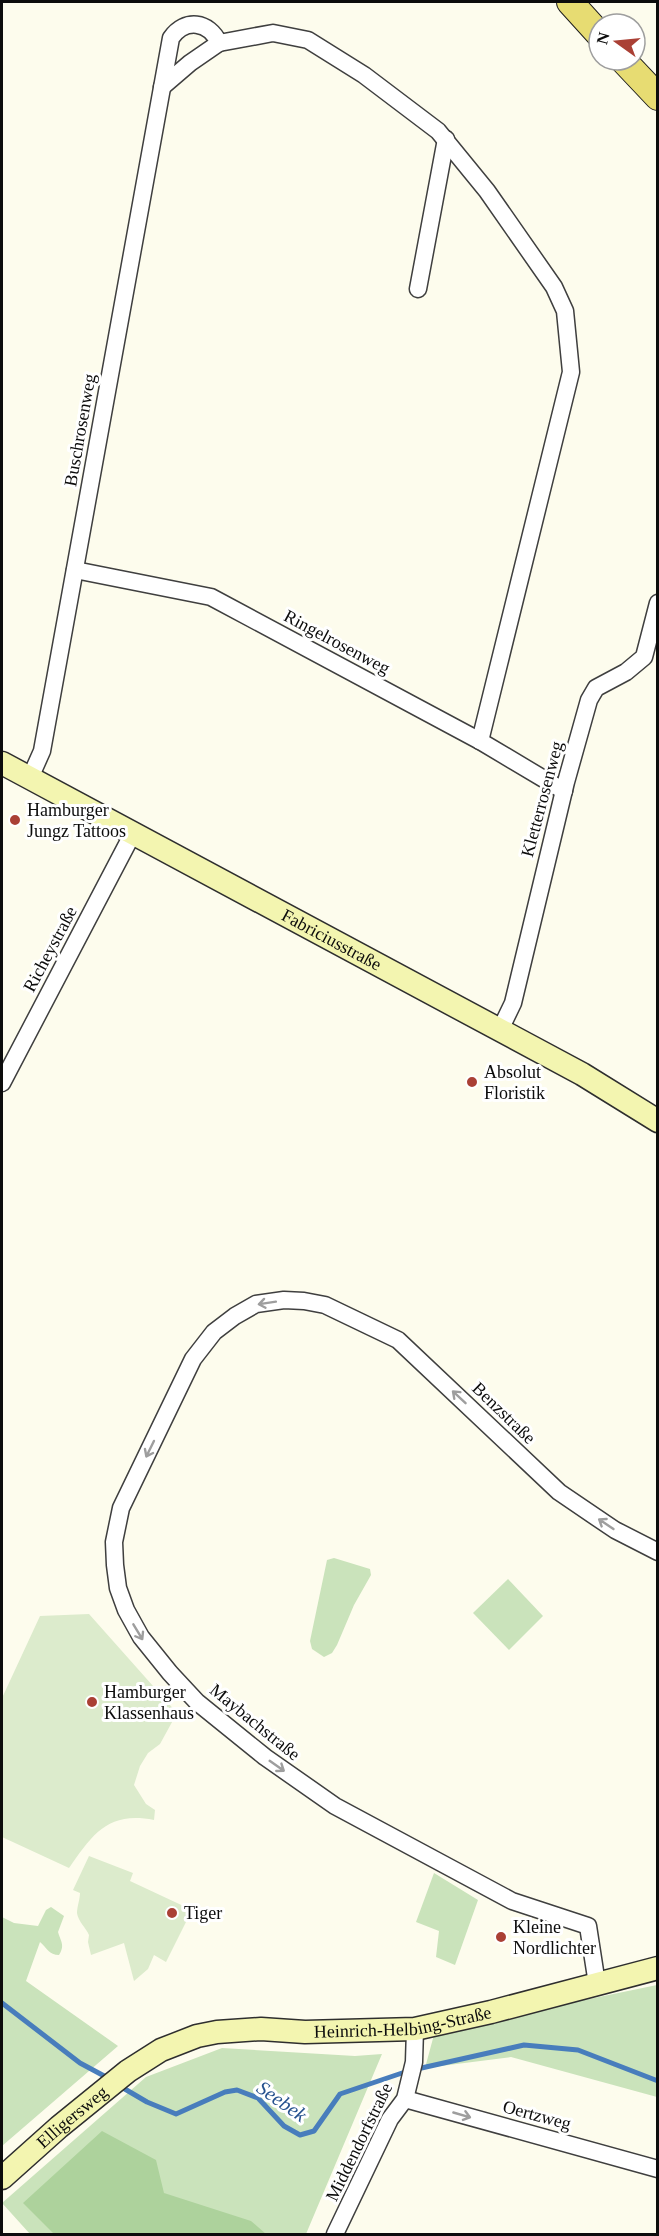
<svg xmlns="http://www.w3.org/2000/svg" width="659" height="2236" font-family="Georgia,serif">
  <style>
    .green { fill: #cae3bb }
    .forest { fill: #add29c }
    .pitch { fill: #dcebcc }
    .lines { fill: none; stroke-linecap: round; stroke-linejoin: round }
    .stream { stroke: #487dbc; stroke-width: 5 }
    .street-casing { stroke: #3f3f3f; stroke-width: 19 }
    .secondary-casing { stroke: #2e2e2e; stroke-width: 25 }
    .primary-casing { stroke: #1d1d1d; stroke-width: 28 }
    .street { stroke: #fff; stroke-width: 16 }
    .secondary { stroke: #f3f5b0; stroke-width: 22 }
    .primary { stroke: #e7dc72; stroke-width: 26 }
    .oneway { stroke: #9e9e9e }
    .poi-dot { fill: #aa4035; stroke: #fff; stroke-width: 2 }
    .labels { text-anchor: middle; stroke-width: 6; stroke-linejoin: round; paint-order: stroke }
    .street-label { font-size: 18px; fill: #0c0c0c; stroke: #fff }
    .poi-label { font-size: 18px; fill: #0c0c0c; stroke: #fff; text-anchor: start }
    .water-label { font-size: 20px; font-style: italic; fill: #25518e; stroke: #fff }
  </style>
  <rect width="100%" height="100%" fill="#fdfced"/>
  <g class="green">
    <path d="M 334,1558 L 370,1569 L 371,1575 L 354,1605 L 337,1645 L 332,1653 L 324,1657 L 312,1649 L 310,1641 L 327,1560 Z"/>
    <path d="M 508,1579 L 543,1616 L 509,1650 L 473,1613 Z"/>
    <path d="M 434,1873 L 478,1900 L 455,1965 L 436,1957 L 439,1931 L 416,1922 Z"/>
    <path d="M 51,1907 L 64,1916 L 58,1932 C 61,1942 65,1945 59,1955 C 49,1955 47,1948 40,1942 L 26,1981 L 118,2046 L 2,2146 L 2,1917 L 14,1923 L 38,1926 L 46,1910 Z"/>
    <path d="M 657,1985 L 657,2097 L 511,2057 L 425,2068 L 435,2031 Z"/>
    <path d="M 222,2048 L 355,2056 L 382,2054 L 306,2234 L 30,2234 L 2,2203 L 146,2077 Z"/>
  </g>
  <path class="forest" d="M 102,2131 L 156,2160 L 164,2193 L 251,2221 L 266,2234 L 54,2234 L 23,2203 Z"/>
  <g class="pitch">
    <path d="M 89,1614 L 177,1713 L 160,1744 L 148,1753 L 140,1766 L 134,1785 L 146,1804 L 155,1810 L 154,1820 C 108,1811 93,1834 69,1868 L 2,1837 L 2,1698 L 40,1616 Z"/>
    <path d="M 89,1856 L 133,1873 L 130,1881 L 192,1910 L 166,1962 L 154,1955 L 148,1969 L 134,1981 L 124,1943 L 91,1955 L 88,1942 L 89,1935 C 86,1928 78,1921 77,1913 C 77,1907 80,1899 80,1893 L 73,1890 Z"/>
  </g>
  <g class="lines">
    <g class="stream">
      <path d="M 2,2003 L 80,2063 L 108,2078"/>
      <path d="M 417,2069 L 524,2045 L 578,2050 L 658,2081"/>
      <path d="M 118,2085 L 147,2102 L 176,2114 L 225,2092 L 237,2090 L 258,2098 L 284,2126 L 300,2135 L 314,2131 L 340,2094 L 408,2071"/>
    </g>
    <g class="street-casing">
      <g id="street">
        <path d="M 162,87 L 190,63 L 219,43"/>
        <path d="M 418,289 L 446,139"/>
        <path d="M 75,570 L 211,597 L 480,741 L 564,791"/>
        <path d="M 30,778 L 42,751 L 171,38 C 185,18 209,21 219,43 L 273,33 L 308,40 L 364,75 L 438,131 L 487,191 L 554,287 L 565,311 L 571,372 L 480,741"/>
        <path d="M 500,1030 L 513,1003 L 566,782 L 589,700 L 596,688 L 626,672 L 644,657 L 658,603"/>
        <path d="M 2,1083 L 133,833"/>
        <path d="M 597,1984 L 588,1926 L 512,1901 L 335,1806 L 265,1757 L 197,1702 L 170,1673 L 141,1637 L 126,1610 L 118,1588 L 115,1565 L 114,1542 L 121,1508 L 193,1359 L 214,1332 L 235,1316 L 256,1304 L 284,1300 L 304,1301 L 325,1305 L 398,1340 L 559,1492 L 615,1530 L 658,1552"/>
        <path d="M 405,2099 L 658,2169"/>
        <path d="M 335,2234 L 390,2119 L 405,2099 L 414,2062 L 415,2029"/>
      </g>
    </g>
    <g class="secondary-casing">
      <g id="secondary">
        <path id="s1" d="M 2,763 L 582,1074 L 658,1121"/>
        <path id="s2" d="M 2,2178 L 59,2127 L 128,2071 L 161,2050 L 197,2036 L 217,2032 L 261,2029 L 305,2032 L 415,2029 L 491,2012 L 658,1968"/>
      </g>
    </g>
    <g class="primary-casing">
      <g id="primary">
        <path d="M 570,2 L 599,34"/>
        <path d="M 623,60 L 658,97"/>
      </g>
    </g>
    <use href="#street" class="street"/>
    <use href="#secondary" class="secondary"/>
    <use href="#primary" class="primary"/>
  </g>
  <defs><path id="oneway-shaft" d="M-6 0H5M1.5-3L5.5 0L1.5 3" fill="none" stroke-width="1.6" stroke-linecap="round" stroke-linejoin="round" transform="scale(1.5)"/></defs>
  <g class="oneway">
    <use href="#oneway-shaft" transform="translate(267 1303) rotate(171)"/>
    <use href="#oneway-shaft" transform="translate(459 1397) rotate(-137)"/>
    <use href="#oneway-shaft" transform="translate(150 1449) rotate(116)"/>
    <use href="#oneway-shaft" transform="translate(606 1524) rotate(-146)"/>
    <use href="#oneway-shaft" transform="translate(138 1632) rotate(59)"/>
    <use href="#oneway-shaft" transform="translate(277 1766) rotate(35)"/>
    <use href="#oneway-shaft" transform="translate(462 2115) rotate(16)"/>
  </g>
  <g class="poi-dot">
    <circle cx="15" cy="820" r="6"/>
    <circle cx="472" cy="1082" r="6"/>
    <circle cx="92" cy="1702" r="6"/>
    <circle cx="172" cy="1913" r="6"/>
    <circle cx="501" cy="1937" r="6"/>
  </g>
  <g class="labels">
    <g class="street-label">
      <text transform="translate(80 430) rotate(-80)" y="6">Buschrosenweg</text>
      <text transform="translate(337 642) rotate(28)" y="6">Ringelrosenweg</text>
      <text transform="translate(542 799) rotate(-75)" y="6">Kletterrosenweg</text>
      <text dy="6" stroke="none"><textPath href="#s1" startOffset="374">Fabriciusstraße</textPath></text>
      <text transform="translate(50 949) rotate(-62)" y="6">Richeystraße</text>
      <text transform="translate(504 1413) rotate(44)" y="6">Benzstraße</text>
      <text transform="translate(255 1722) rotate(39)" y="6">Maybachstraße</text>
      <text dy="6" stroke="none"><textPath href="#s2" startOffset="450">Heinrich-Helbing-Straße</textPath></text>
      <text transform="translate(537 2115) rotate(15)" y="6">Oertzweg</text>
      <text dy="6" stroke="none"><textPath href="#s2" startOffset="93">Elligersweg</textPath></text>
      <text transform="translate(359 2142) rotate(-64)" y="6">Middendorfstraße</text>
    </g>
    <g class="poi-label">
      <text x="27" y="816">Hamburger<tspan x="27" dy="21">Jungz Tattoos</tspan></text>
      <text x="484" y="1078">Absolut<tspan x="484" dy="21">Floristik</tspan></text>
      <text x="104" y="1698">Hamburger<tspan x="104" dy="21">Klassenhaus</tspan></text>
      <text x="184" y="1919">Tiger</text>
      <text x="513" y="1933">Kleine<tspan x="513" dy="21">Nordlichter</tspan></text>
    </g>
    <g class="water-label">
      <text transform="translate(282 2101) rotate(35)" y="7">Seebek</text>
    </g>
  </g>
  <rect width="659" height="2236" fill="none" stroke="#0c0c0c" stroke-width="6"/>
  <g transform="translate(617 42) rotate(285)"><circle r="28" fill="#ffffff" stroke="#9e9e9e" stroke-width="1.5"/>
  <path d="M0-4.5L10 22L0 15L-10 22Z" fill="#aa4035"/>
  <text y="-9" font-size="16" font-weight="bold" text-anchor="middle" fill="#0c0c0c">N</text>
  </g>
</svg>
